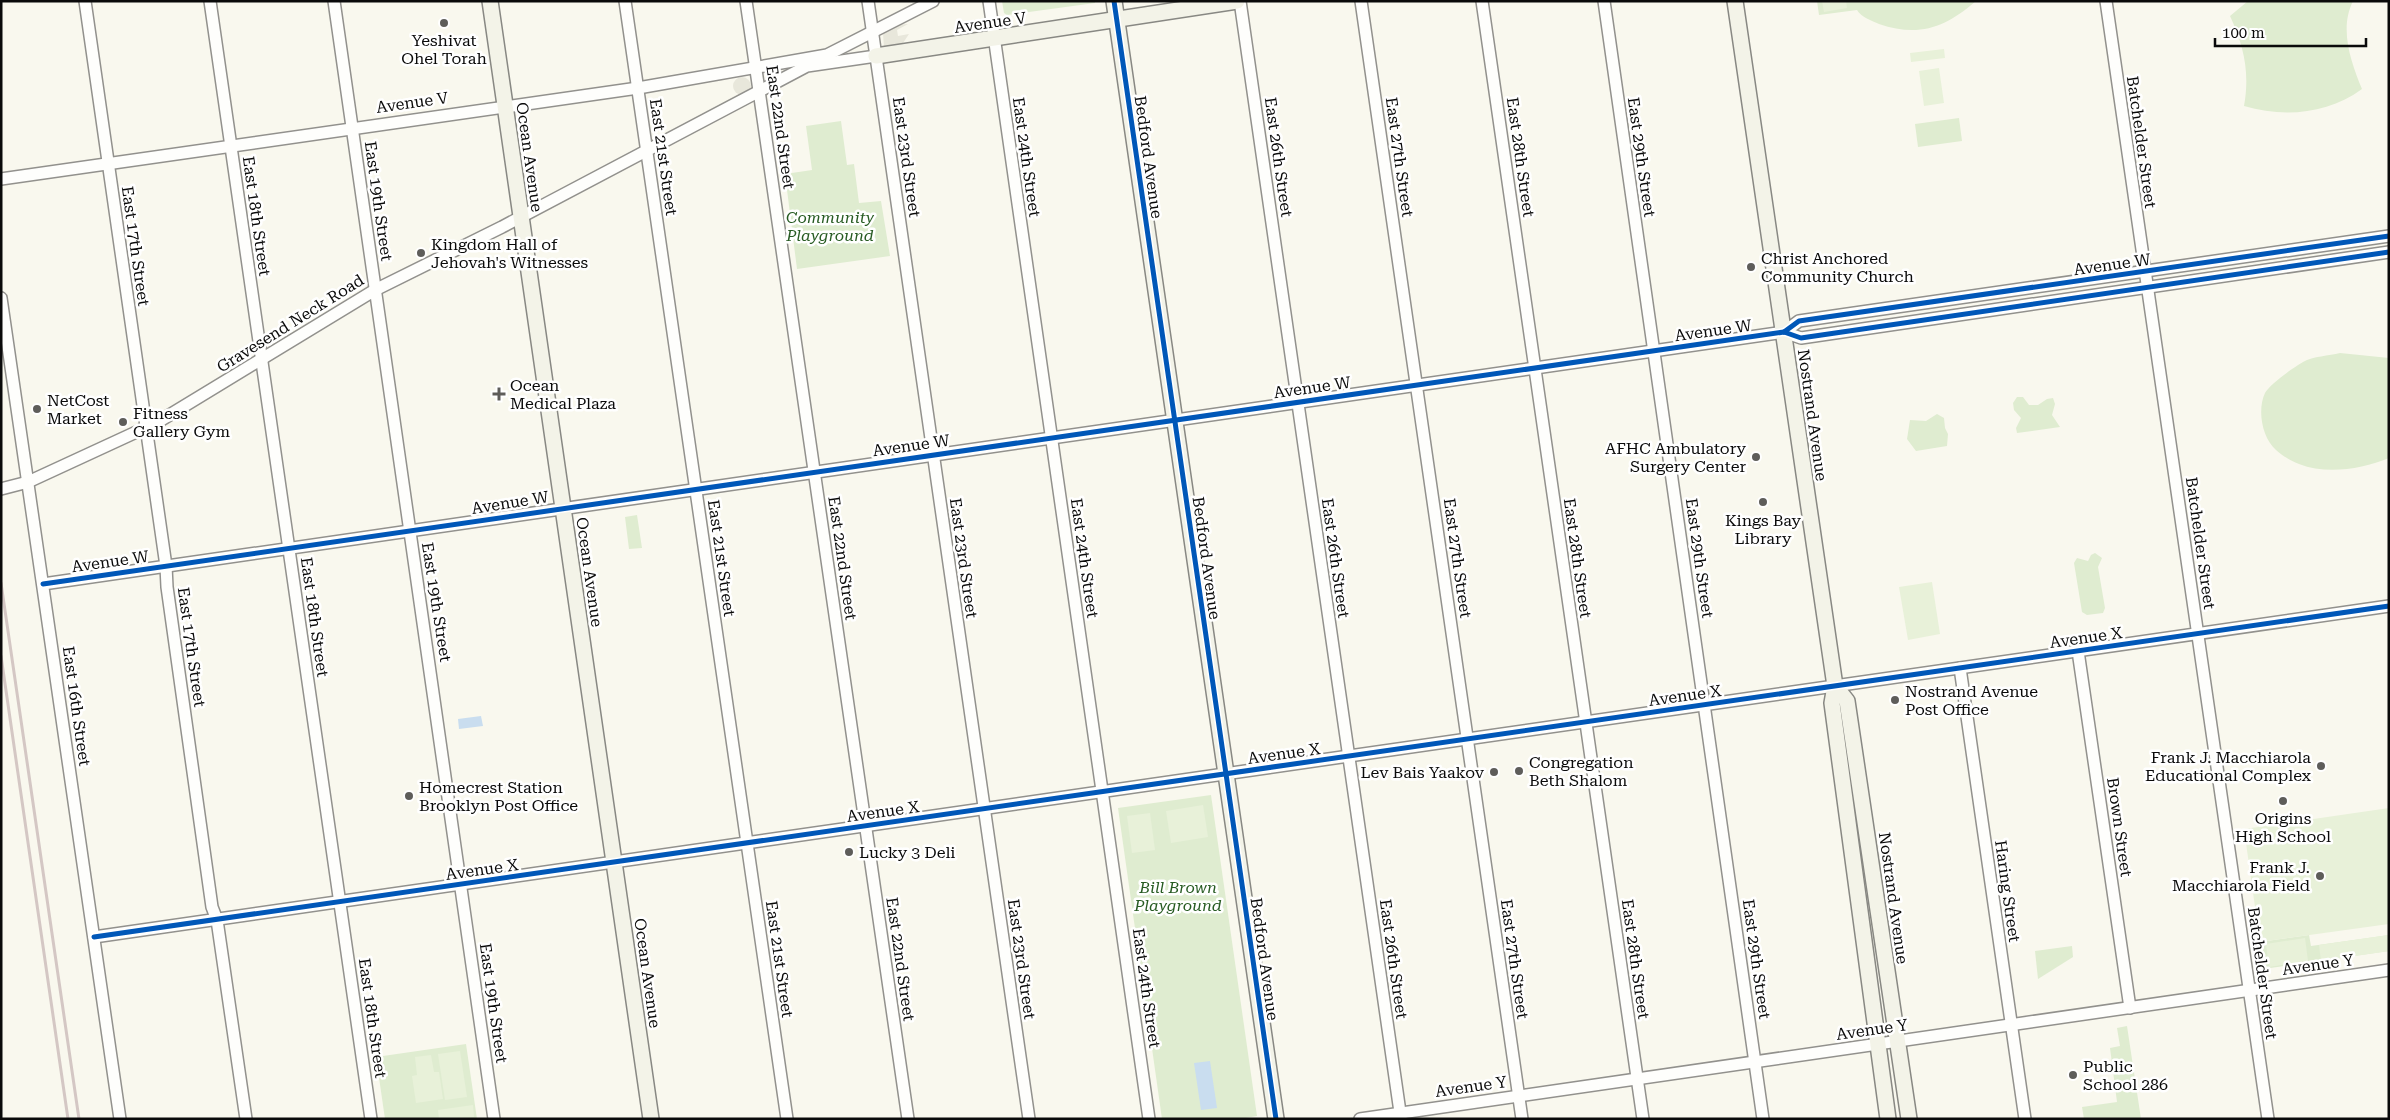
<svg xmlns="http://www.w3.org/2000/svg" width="2390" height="1120" font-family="'Roboto Serif',serif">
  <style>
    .green { fill: #dfecd0 }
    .pitch { fill: #e8f1d9 }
    .plaza { fill: #e8e7db }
    .water { fill: #c9ddef }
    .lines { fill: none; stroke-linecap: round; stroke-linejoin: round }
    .street-casing { stroke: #92918d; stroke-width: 14 }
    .secondary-casing { stroke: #888883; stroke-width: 18 }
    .street { stroke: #fefefc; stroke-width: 11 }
    .secondary { stroke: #f3f3e8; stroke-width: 15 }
    .rail { stroke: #d4c7c4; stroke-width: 3 }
    .cycleway-casing { stroke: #fff; stroke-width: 8 }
    .cycleway { stroke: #0057b8; stroke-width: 5 }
    .poi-dot { fill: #5e5d5a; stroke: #fff; stroke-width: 2 }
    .labels { text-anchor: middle; stroke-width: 5; stroke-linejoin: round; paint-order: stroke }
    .street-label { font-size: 16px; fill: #0a0a0a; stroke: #fff }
    .poi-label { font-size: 16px; fill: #0a0a0a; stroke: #fff; text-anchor: start }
    .park-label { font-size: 16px; font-style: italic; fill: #275b22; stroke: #fff }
  </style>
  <rect width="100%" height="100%" fill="#f9f8ee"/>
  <g class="green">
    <path d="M 1002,1 L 1095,1 L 1095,3 L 1007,15 L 1004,13 Z"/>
    <path d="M 1817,1 L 1976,1 C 1946,27 1919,38 1879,24 C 1872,21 1861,17 1857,10 L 1819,15 Z"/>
    <path d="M 2248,1 L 2353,1 C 2339,29 2351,62 2362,89 C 2328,114 2284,118 2244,106 C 2250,73 2244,46 2230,16 Z"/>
    <path d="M 1959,118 L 1962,141 L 1918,147 L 1915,124 Z"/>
    <path d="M 841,121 L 847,165 L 854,164 L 859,203 L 881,201 L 890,256 L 797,269 L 785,174 L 812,170 L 806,126 Z"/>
    <path d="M 2340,353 L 2389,358 L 2389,458 C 2362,469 2327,475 2299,464 C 2292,461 2282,456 2276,450 C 2262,438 2257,410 2265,393 C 2269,385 2294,367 2303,362 C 2313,356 2329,356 2340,353 Z"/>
    <path d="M 2017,397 L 2023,397 L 2029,405 L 2038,405 L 2047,399 L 2053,398 L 2055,404 L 2052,415 L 2060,427 L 2017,433 L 2016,428 L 2021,418 L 2014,410 L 2013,403 Z"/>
    <path d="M 1937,414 L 1944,418 L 1945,428 L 1948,434 L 1947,446 L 1916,451 L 1907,439 L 1910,420 L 1926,421 Z"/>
    <path d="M 637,515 L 642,548 L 629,549 L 625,517 Z"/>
    <path d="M 2095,553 L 2102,558 L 2098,567 L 2105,608 L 2103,613 L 2087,615 L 2082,612 L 2074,563 L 2077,558 L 2088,561 L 2091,555 Z"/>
    <path d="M 1211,795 L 1257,1116 L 1240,1119 L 1162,1119 L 1118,808 Z"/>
    <path d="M 2309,935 L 2311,946 L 2389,935 L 2389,951 L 2263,969 L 2259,942 Z"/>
    <path d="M 2072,946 L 2073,957 L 2038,979 L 2035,951 Z"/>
    <path d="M 2127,1026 L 2141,1119 L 2084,1119 L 2082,1107 L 2117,1102 L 2110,1048 L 2120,1046 L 2117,1028 Z"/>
    <path d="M 466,1044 L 477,1119 L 385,1119 L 376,1057 Z"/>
  </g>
  <g class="pitch">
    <path d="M 1822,1 L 1846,1 L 1847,8 L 1824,12 Z"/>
    <path d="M 1944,49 L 1945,58 L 1911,62 L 1910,53 Z"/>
    <path d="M 1939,68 L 1944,103 L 1924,106 L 1919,71 Z"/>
    <path d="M 1932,582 L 1940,634 L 1908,640 L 1899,587 Z"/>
    <path d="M 1203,805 L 1208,837 L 1171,843 L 1166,811 Z"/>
    <path d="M 2389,808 L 2389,924 L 2260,942 L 2244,829 Z"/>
    <path d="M 1150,813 L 1155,850 L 1132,853 L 1127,816 Z"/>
    <path d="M 2389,935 L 2389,951 L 2321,961 L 2319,945 Z"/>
    <path d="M 2305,938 L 2308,961 L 2269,967 L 2266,944 Z"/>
    <path d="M 460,1051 L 467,1097 L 445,1100 L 438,1054 Z"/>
    <path d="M 431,1055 L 434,1072 L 439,1072 L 443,1099 L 416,1103 L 412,1076 L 417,1075 L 415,1057 Z"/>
    <path d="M 473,1105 L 474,1117 L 439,1119 L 438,1110 Z"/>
  </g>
  <g class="plaza">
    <path d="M 908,24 L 897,30 L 898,36 L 909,34 L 899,49 L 884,48 L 883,33 L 885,30 L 894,25 Z"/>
    <circle cx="742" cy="86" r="9"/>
  </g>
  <g class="water">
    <path d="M 481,716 L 483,726 L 459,729 L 458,719 Z"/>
    <path d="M 1210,1061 L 1217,1108 L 1201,1110 L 1194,1063 Z"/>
  </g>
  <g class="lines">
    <g class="street-casing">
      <g id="street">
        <path d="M 85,1 L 166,566 L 167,587 L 212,907 L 217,920 L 246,1119"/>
        <path d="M 210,1 L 371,1119"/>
        <path d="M 334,1 L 494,1119"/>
        <path d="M 625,1 L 787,1119"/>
        <path d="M 746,1 L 908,1119"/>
        <path d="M 868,1 L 1029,1119"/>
        <path d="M 989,1 L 1149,1119"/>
        <path d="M 1240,1 L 1401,1119"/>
        <path d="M 1361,1 L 1522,1119"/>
        <path d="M 1482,1 L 1643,1119"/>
        <path d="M 1604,1 L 1763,1119"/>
        <path d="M 2106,1 L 2268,1119"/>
        <path d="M 1,179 L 638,88 L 827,55 L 933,1"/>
        <path d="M 1,298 L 120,1119"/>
        <path d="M 1784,332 L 1799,321 L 2389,236"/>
        <path d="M 1,489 L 28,482 L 158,422 L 375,290 L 502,227 L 807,66 L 876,56"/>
        <path d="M 43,584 L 1784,332 L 1801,338 L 2389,252"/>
        <path d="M 2078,651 L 2130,1008"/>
        <path d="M 1960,668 L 2025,1119"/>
        <path d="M 94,937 L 2389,606"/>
        <path d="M 1360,1119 L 2389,970"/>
      </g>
    </g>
    <g class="secondary-casing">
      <g id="secondary">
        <path d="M 490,1 L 651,1119"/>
        <path d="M 1114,1 L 1276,1119"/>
        <path d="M 1735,1 L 1835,686 L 1832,703 L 1888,1119"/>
        <path d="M 876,56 L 1237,1"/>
        <path d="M 1835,686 L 1847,701 L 1909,1119"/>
      </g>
    </g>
    <use href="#street" class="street"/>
    <use href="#secondary" class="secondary"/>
    <g class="rail">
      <path d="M 1,583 L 79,1119"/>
      <path d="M 1,656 L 68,1119"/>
    </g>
    <g class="cycleway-casing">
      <g id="cycleway">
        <path d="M 1114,1 L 1276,1119"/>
        <path d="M 1784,332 L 1799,321 L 2389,236"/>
        <path d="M 43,584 L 1784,332 L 1801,338 L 2389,252"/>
        <path d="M 94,937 L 2389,606"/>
      </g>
    </g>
    <use href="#cycleway" class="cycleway"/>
  </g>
  <g class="poi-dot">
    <circle cx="444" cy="23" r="5"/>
    <circle cx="421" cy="253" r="5"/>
    <circle cx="1751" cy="267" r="5"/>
    <path d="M496.5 386.5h5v5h5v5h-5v5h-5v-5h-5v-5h5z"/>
    <circle cx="37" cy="409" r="5"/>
    <circle cx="123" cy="422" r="5"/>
    <circle cx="1756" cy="457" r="5"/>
    <circle cx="1763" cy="502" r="5"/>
    <circle cx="1895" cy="700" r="5"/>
    <circle cx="2321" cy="766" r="5"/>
    <circle cx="1519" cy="771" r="5"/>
    <circle cx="1494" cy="772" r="5"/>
    <circle cx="409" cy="796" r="5"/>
    <circle cx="2283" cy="801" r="5"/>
    <circle cx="849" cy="852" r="5"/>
    <circle cx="2320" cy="876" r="5"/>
    <circle cx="2073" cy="1075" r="5"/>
  </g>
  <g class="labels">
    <g class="street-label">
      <text transform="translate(990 22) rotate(-8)" y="6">Avenue V</text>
      <text transform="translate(412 102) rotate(-8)" y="6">Avenue V</text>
      <text transform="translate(781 127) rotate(82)" y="6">East 22nd Street</text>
      <text transform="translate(2142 142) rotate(82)" y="6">Batchelder Street</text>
      <text transform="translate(530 157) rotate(82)" y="6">Ocean Avenue</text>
      <text transform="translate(664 157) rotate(82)" y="6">East 21st Street</text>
      <text transform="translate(907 157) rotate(82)" y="6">East 23rd Street</text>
      <text transform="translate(1027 157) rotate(82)" y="6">East 24th Street</text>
      <text transform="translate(1149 157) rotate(82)" y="6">Bedford Avenue</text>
      <text transform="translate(1279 157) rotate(82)" y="6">East 26th Street</text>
      <text transform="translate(1400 157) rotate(82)" y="6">East 27th Street</text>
      <text transform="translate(1521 157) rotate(82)" y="6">East 28th Street</text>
      <text transform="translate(1642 157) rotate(82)" y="6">East 29th Street</text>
      <text transform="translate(379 201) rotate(82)" y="6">East 19th Street</text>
      <text transform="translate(257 216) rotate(82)" y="6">East 18th Street</text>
      <text transform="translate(136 246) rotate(82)" y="6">East 17th Street</text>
      <text transform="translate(2112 264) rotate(-8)" y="6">Avenue W</text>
      <text transform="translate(290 323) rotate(-32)" y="6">Gravesend Neck Road</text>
      <text transform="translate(1713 330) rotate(-8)" y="6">Avenue W</text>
      <text transform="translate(1312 387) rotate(-8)" y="6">Avenue W</text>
      <text transform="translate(1813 415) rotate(82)" y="6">Nostrand Avenue</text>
      <text transform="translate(911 445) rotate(-8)" y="6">Avenue W</text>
      <text transform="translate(510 502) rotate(-9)" y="6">Avenue W</text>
      <text transform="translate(2201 543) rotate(82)" y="6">Batchelder Street</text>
      <text transform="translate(722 558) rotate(82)" y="6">East 21st Street</text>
      <text transform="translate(843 558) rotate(82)" y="6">East 22nd Street</text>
      <text transform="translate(964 558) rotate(82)" y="6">East 23rd Street</text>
      <text transform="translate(1085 558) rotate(82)" y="6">East 24th Street</text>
      <text transform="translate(1207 558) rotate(82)" y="6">Bedford Avenue</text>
      <text transform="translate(1336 558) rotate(82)" y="6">East 26th Street</text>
      <text transform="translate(1458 558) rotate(82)" y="6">East 27th Street</text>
      <text transform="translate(1578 558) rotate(82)" y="6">East 28th Street</text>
      <text transform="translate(1700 558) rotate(82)" y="6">East 29th Street</text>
      <text transform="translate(110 561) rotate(-8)" y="6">Avenue W</text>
      <text transform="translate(590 572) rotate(82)" y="6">Ocean Avenue</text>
      <text transform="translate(437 602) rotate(81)" y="6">East 19th Street</text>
      <text transform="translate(315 617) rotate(82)" y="6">East 18th Street</text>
      <text transform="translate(2086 637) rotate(-8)" y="6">Avenue X</text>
      <text transform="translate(192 647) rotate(82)" y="6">East 17th Street</text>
      <text transform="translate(1685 695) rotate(-8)" y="6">Avenue X</text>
      <text transform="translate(77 706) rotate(82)" y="6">East 16th Street</text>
      <text transform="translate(1284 753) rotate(-8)" y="6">Avenue X</text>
      <text transform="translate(883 811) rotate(-8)" y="6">Avenue X</text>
      <text transform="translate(2120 827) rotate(82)" y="6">Brown Street</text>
      <text transform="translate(482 869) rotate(-8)" y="6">Avenue X</text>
      <text transform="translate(2008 891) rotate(82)" y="6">Haring Street</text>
      <text transform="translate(1894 898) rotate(82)" y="6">Nostrand Avenue</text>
      <text transform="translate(780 959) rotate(82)" y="6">East 21st Street</text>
      <text transform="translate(901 959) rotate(82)" y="6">East 22nd Street</text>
      <text transform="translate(1022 959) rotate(82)" y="6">East 23rd Street</text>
      <text transform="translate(1265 959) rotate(82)" y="6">Bedford Avenue</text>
      <text transform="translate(1394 959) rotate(82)" y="6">East 26th Street</text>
      <text transform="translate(1515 959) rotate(82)" y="6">East 27th Street</text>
      <text transform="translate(1636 959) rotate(82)" y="6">East 28th Street</text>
      <text transform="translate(1757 959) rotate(82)" y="6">East 29th Street</text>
      <text transform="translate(2318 964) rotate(-8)" y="6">Avenue Y</text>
      <text transform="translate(648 973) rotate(82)" y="6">Ocean Avenue</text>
      <text transform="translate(2263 973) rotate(82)" y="6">Batchelder Street</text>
      <text transform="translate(1147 988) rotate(82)" y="6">East 24th Street</text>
      <text transform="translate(494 1003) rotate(82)" y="6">East 19th Street</text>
      <text transform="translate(373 1018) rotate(82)" y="6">East 18th Street</text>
      <text transform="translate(1872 1029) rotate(-8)" y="6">Avenue Y</text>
      <text transform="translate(1471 1086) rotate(-8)" y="6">Avenue Y</text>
    </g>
    <g class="poi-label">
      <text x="444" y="46" text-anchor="middle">Yeshivat<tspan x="444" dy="18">Ohel Torah</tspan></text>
      <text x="431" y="250">Kingdom Hall of<tspan x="431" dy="18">Jehovah's Witnesses</tspan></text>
      <text x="1761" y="264">Christ Anchored<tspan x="1761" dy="18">Community Church</tspan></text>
      <text x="510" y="391">Ocean<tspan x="510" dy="18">Medical Plaza</tspan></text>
      <text x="47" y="406">NetCost<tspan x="47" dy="18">Market</tspan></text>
      <text x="133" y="419">Fitness<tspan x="133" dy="18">Gallery Gym</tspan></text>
      <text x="1746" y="454" text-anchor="end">AFHC Ambulatory<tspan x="1746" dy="18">Surgery Center</tspan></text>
      <text x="1763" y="526" text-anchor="middle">Kings Bay<tspan x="1763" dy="18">Library</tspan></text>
      <text x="1905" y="697">Nostrand Avenue<tspan x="1905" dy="18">Post Office</tspan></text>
      <text x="2311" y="763" text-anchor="end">Frank J. Macchiarola<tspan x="2311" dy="18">Educational Complex</tspan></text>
      <text x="1529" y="768">Congregation<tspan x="1529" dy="18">Beth Shalom</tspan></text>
      <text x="1484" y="778" text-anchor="end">Lev Bais Yaakov</text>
      <text x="419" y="793">Homecrest Station<tspan x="419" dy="18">Brooklyn Post Office</tspan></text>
      <text x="2283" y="824" text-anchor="middle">Origins<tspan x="2283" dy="18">High School</tspan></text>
      <text x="859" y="858">Lucky 3 Deli</text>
      <text x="2310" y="873" text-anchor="end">Frank J.<tspan x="2310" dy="18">Macchiarola Field</tspan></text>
      <text x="2083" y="1072">Public<tspan x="2083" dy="18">School 286</tspan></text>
    </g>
    <g class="park-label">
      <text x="830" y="223">Community<tspan x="830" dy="18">Playground</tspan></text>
      <text x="1178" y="893">Bill Brown<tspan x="1178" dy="18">Playground</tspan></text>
    </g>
  </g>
  <rect width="2390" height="1120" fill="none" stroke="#0a0a0a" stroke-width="5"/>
  <path d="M2215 38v8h151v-8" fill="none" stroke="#0a0a0a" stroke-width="2.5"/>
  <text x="2222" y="38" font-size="15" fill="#0a0a0a" stroke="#ffffff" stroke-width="4" paint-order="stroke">100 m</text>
</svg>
